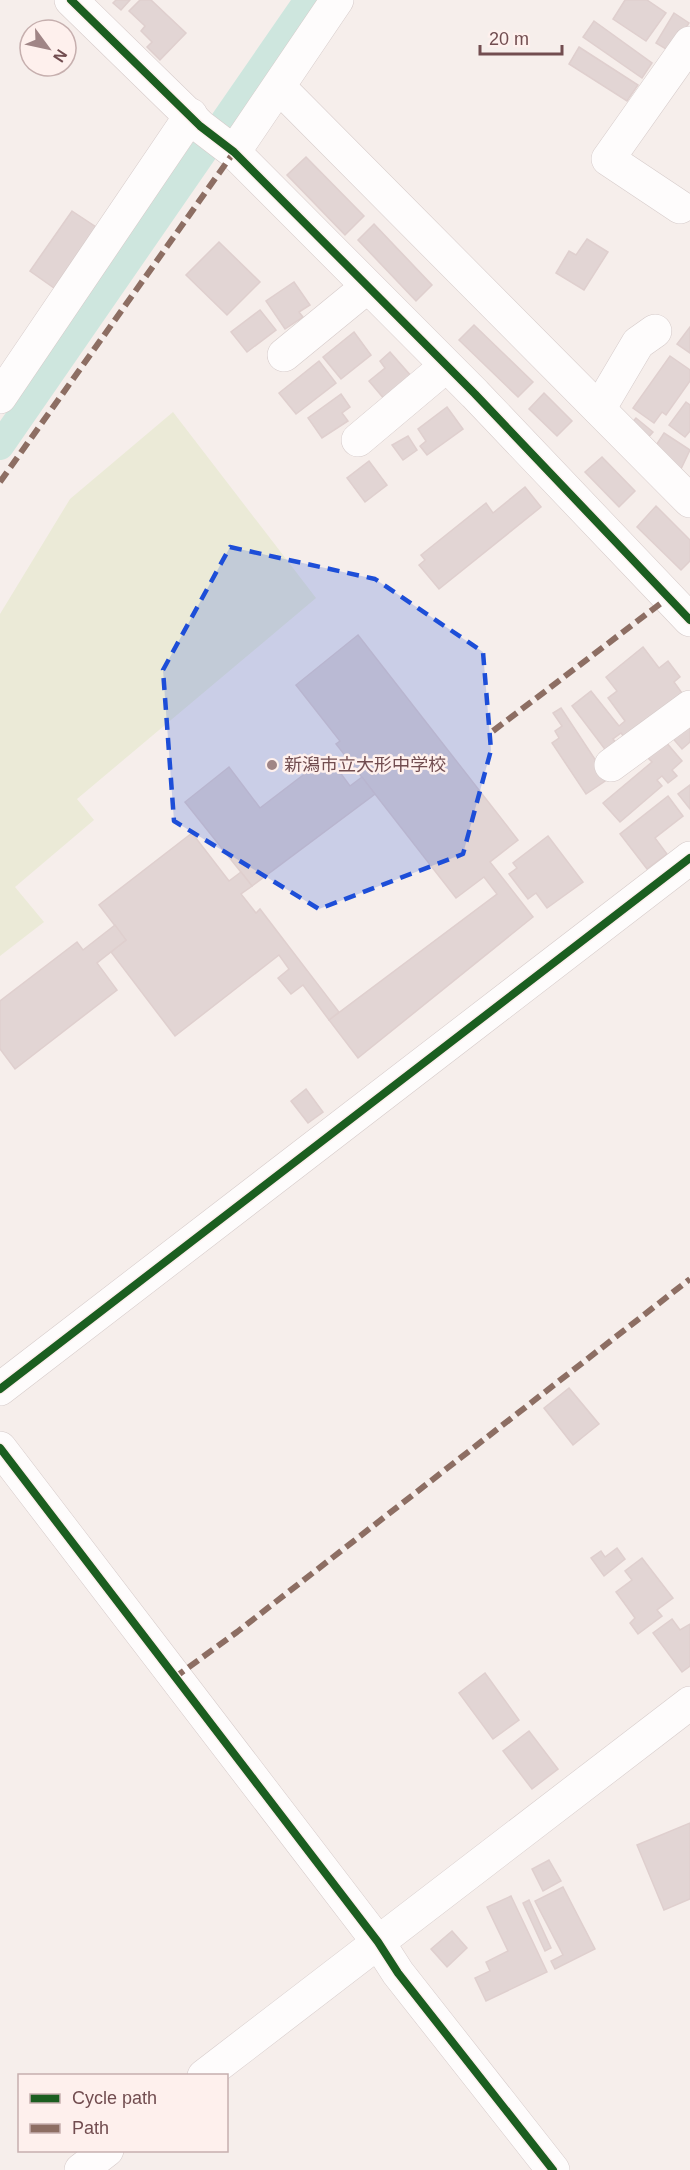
<svg xmlns="http://www.w3.org/2000/svg" width="690" height="2170" font-family="Arial,'Noto Sans JP',sans-serif">
  <style>
    .green { fill: #ebead7 }
    .lines { fill: none; stroke-linecap: round; stroke-linejoin: round }
    .canal { stroke: #cee6de; stroke-width: 28 }
    .building { fill: #e2d5d4; stroke: #dfcfce; stroke-width: 1.5 }
    .minor-casing { stroke: #d6cbca; stroke-width: 34 }
    .minor { stroke: #fefcfc; stroke-width: 33 }
    .quiet { stroke: #8d6e63; stroke-width: 6; stroke-dasharray: 12 6; stroke-linecap: butt }
    .cycleway-casing { stroke: #fef0ed; stroke-width: 11 }
    .cycleway { stroke: #1b5e20; stroke-width: 8 }
    .marked { fill: #1d4ed8; fill-opacity: 0.2; stroke: #1d4ed8; stroke-width: 4.5; stroke-dasharray: 12 8; stroke-linejoin: round }
    .poi-dot { fill: #a08586; stroke: #fef0ed; stroke-width: 2 }
    .labels { text-anchor: middle; stroke-width: 5; stroke-linejoin: round; paint-order: stroke }
    .poi-label { font-size: 18px; fill: #724d50; stroke: #fef0ed; text-anchor: start }
  </style>
  <rect width="100%" height="100%" fill="#f6eeeb"/>
  <path class="green" d="M 173,412 L 316,598 L 77,799 L 94,820 L 15,887 L 44,922 L 0,956 L 0,614 L 70,499 Z"/>
  <g class="lines">
    <path class="canal" d="M 0,446 L 308,0"/>
  </g>
  <g class="building">
    <path d="M 116,0 L 130,0 L 121,10 L 113,3 Z"/>
    <path d="M 140,0 L 151,0 L 186,33 L 160,60 L 147,47 L 152,42 L 141,31 L 145,26 L 129,11 Z"/>
    <path d="M 625,0 L 647,0 L 666,13 L 646,41 L 613,19 Z"/>
    <path d="M 674,13 L 689,23 L 671,52 L 656,43 Z"/>
    <path d="M 594,21 L 652,63 L 642,78 L 583,37 Z"/>
    <path d="M 579,47 L 638,85 L 627,101 L 569,64 Z"/>
    <path d="M 306,157 L 364,216 L 345,235 L 287,175 Z"/>
    <path d="M 72,211 L 96,227 L 54,288 L 30,271 Z"/>
    <path d="M 374,224 L 432,285 L 416,301 L 358,240 Z"/>
    <path d="M 587,239 L 608,252 L 584,290 L 556,273 L 569,251 L 576,255 Z"/>
    <path d="M 219,242 L 260,282 L 227,315 L 186,275 Z"/>
    <path d="M 294,282 L 310,305 L 299,312 L 303,317 L 285,329 L 266,301 Z"/>
    <path d="M 260,310 L 276,330 L 247,352 L 231,332 Z"/>
    <path d="M 474,325 L 533,382 L 518,397 L 459,340 Z"/>
    <path d="M 690,327 L 690,353 L 677,344 Z"/>
    <path d="M 354,332 L 371,355 L 341,379 L 323,357 Z"/>
    <path d="M 390,352 L 412,377 L 385,400 L 369,381 L 385,368 L 380,361 Z"/>
    <path d="M 670,356 L 690,370 L 690,381 L 666,415 L 662,412 L 654,423 L 633,408 Z"/>
    <path d="M 319,361 L 336,383 L 296,414 L 279,393 Z"/>
    <path d="M 544,393 L 572,421 L 557,436 L 529,409 Z"/>
    <path d="M 341,394 L 350,407 L 342,413 L 348,421 L 322,438 L 308,418 Z"/>
    <path d="M 686,402 L 690,405 L 690,431 L 685,437 L 669,425 Z"/>
    <path d="M 447,407 L 463,429 L 427,455 L 420,446 L 426,441 L 418,429 Z"/>
    <path d="M 636,418 L 653,432 L 645,441 L 628,427 Z"/>
    <path d="M 664,433 L 690,450 L 681,469 L 653,450 Z"/>
    <path d="M 408,436 L 417,450 L 403,460 L 392,445 Z"/>
    <path d="M 602,457 L 635,491 L 619,507 L 585,472 Z"/>
    <path d="M 369,461 L 387,485 L 365,502 L 347,478 Z"/>
    <path d="M 525,487 L 541,507 L 439,589 L 419,565 L 425,560 L 421,555 L 486,503 L 493,513 Z"/>
    <path d="M 656,506 L 690,540 L 690,561 L 681,570 L 637,527 Z"/>
    <path d="M 358,635 L 518,840 L 490,862 L 533,917 L 358,1058 L 329,1020 L 497,894 L 484,877 L 456,898 L 336,744 L 340,741 L 296,685 Z"/>
    <path d="M 643,647 L 659,668 L 668,661 L 680,677 L 674,682 L 682,693 L 625,738 L 621,733 L 613,739 L 617,744 L 607,752 L 572,706 L 591,691 L 619,726 L 625,721 L 608,698 L 617,691 L 606,677 Z"/>
    <path d="M 561,708 L 608,779 L 586,794 L 552,743 L 559,738 L 555,731 L 562,726 L 553,713 Z"/>
    <path d="M 685,722 L 690,728 L 690,742 L 682,749 L 670,735 Z"/>
    <path d="M 665,741 L 682,761 L 672,770 L 677,776 L 668,783 L 662,776 L 657,780 L 662,786 L 620,822 L 603,803 L 652,762 L 647,757 Z"/>
    <path d="M 328,756 L 350,786 L 362,777 L 375,794 L 252,886 L 185,802 L 229,767 L 260,808 Z"/>
    <path d="M 690,785 L 690,809 L 678,794 Z"/>
    <path d="M 668,796 L 683,816 L 655,838 L 667,854 L 647,869 L 620,834 Z"/>
    <path d="M 192,833 L 229,881 L 241,872 L 252,886 L 241,894 L 256,913 L 260,909 L 339,1012 L 329,1020 L 303,985 L 291,994 L 278,978 L 289,969 L 279,955 L 175,1036 L 111,952 L 126,940 L 99,905 Z"/>
    <path d="M 548,836 L 583,882 L 547,908 L 536,893 L 528,899 L 509,874 L 517,868 L 513,863 Z"/>
    <path d="M 115,925 L 126,940 L 97,963 L 117,990 L 15,1069 L 0,1049 L 0,1001 L 77,942 L 83,950 Z"/>
    <path d="M 306,1089 L 323,1112 L 308,1123 L 291,1101 Z"/>
    <path d="M 569,1388 L 599,1424 L 573,1445 L 544,1408 Z"/>
    <path d="M 617,1548 L 625,1559 L 604,1576 L 591,1558 L 601,1551 L 605,1557 Z"/>
    <path d="M 642,1558 L 673,1598 L 657,1610 L 662,1616 L 638,1634 L 630,1623 L 635,1618 L 616,1592 L 632,1580 L 625,1571 Z"/>
    <path d="M 672,1619 L 680,1630 L 690,1624 L 690,1666 L 682,1672 L 653,1633 Z"/>
    <path d="M 485,1673 L 519,1720 L 493,1739 L 459,1693 Z"/>
    <path d="M 529,1731 L 558,1769 L 532,1789 L 503,1751 Z"/>
    <path d="M 690,1823 L 690,1899 L 664,1910 L 637,1845 Z"/>
    <path d="M 549,1860 L 561,1881 L 543,1891 L 532,1869 Z"/>
    <path d="M 563,1887 L 595,1949 L 555,1969 L 551,1961 L 563,1955 L 535,1901 Z"/>
    <path d="M 511,1896 L 547,1972 L 486,2001 L 475,1978 L 490,1971 L 486,1962 L 508,1951 L 487,1907 Z"/>
    <path d="M 529,1900 L 551,1948 L 545,1951 L 523,1903 Z"/>
    <path d="M 452,1931 L 467,1948 L 447,1967 L 431,1949 Z"/>
  </g>
  <g class="lines">
    <g class="minor-casing">
      <g id="minor">
        <path d="M 71,0 L 200,126 L 234,152 L 475,394 L 690,620"/>
        <path d="M 288,96 L 690,501"/>
        <path d="M 234,152 L 337,0"/>
        <path d="M 680,207 L 608,159 L 690,43"/>
        <path d="M 284,355 L 367,287"/>
        <path d="M 0,397 L 191,115"/>
        <path d="M 599,409 L 638,343 L 655,331"/>
        <path d="M 358,440 L 446,366"/>
        <path d="M 611,765 L 690,707"/>
        <path d="M 0,1389 L 690,858"/>
        <path d="M 0,1448 L 378,1942 L 398,1973 L 553,2170"/>
        <path d="M 204,2076 L 690,1703"/>
        <path d="M 81,2170 L 107,2150"/>
      </g>
    </g>
    <use href="#minor" class="minor"/>
    <g class="quiet">
      <path d="M 0,482 L 234,152"/>
      <path d="M 493,731 L 669,597"/>
      <path d="M 174,1678 L 237,1632 L 690,1279"/>
    </g>
    <g class="cycleway-casing">
      <g id="cycleway">
        <path d="M 71,0 L 200,126 L 234,152 L 475,394 L 690,620"/>
        <path d="M 0,1389 L 690,858"/>
        <path d="M 0,1448 L 378,1942 L 398,1973 L 553,2170"/>
      </g>
    </g>
    <use href="#cycleway" class="cycleway"/>
  </g>
  <path class="marked" d="M 230,547 L 375,579 L 483,652 L 491,750 L 463,854 L 319,909 L 174,821 L 163,670 Z"/>
  <circle class="poi-dot" cx="272" cy="765" r="6"/>
  <g class="labels">
    <g class="poi-label">
      <text x="284" y="771">新潟市立大形中学校</text>
    </g>
  </g>
  <rect x="18" y="2074" width="210" height="78" fill="#fef0ed" stroke="#c6afae" stroke-width="1.5"/>
  <rect x="30" y="2094" width="30" height="9" fill="#1b5e20" stroke="#c6afae" stroke-width="1.5"/>
  <text x="72" y="2104" font-size="18" fill="#724d50">Cycle path</text>
  <rect x="30" y="2124" width="30" height="9" fill="#8d6e63" stroke="#c6afae" stroke-width="1.5"/>
  <text x="72" y="2134" font-size="18" fill="#724d50">Path</text>
  <g transform="translate(48 48) rotate(123)"><circle r="28" fill="#fef0ed" stroke="#c6afae" stroke-width="1.5"/>
  <path d="M0-4.5L10 22L0 15L-10 22Z" fill="#a08586"/>
  <text y="-9" font-size="16" font-weight="bold" text-anchor="middle" fill="#724d50">N</text>
  </g>
  <path d="M480 45v9h82v-9" fill="none" stroke="#724d50" stroke-width="3"/>
  <text x="489" y="45" font-size="18" fill="#724d50" stroke="#fef0ed" stroke-width="4.5" paint-order="stroke">20 m</text>
</svg>
